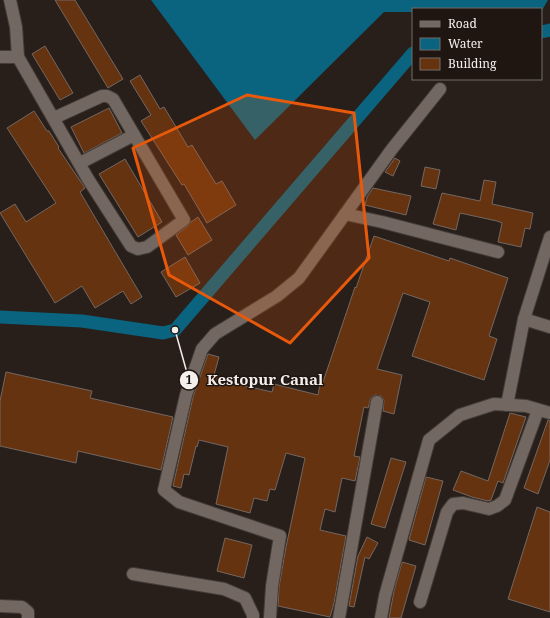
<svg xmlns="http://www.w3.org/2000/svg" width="550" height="618" font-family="'Noto Serif',serif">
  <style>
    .water { fill: #0a637f }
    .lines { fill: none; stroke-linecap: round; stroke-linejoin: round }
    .canal { stroke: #0a637f; stroke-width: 13 }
    .building { fill: #663310; stroke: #736761 }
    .minor-casing { stroke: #433c38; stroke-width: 14 }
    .minor { stroke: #736861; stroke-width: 12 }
    .marked { fill: #e8590c; fill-opacity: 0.2; stroke: #e8590c; stroke-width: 3; stroke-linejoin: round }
    .leader { fill: none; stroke: #f5efeb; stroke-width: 1.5 }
    .callout-dot { fill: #f5efeb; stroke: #1f1611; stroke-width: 1.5 }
    .mark-label { font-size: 12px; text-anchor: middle; font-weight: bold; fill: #111 }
    .callout-label { font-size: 15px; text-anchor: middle; font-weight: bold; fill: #f5efeb; stroke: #1f1611; stroke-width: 3; stroke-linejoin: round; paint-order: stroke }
  </style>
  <rect width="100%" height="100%" fill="#281f1a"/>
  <path class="water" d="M 151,0 L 548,0 L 541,12 L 541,9 L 413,9 L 413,12 L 384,12 L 255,140 Z"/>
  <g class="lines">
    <g class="canal">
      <path d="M 541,32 L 550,30"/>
      <path d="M 0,317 L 82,321 L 163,333 L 175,330 L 413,53"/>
    </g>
  </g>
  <g class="building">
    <path d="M 55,0 L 75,0 L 123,79 L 108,88 Z"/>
    <path d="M 45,46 L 73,93 L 60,100 L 32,54 Z"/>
    <path d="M 140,75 L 160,109 L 164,107 L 188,147 L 192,145 L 216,184 L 222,181 L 236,205 L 207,223 L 184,184 L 182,185 L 141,121 L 151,115 L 130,81 Z"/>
    <path d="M 109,108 L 122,133 L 84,153 L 71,127 Z"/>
    <path d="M 34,111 L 47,131 L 49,131 L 59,147 L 58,148 L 85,188 L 80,192 L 142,297 L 131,304 L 123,291 L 95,308 L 82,286 L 55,303 L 0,213 L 15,204 L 26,222 L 56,203 L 7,128 Z"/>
    <path d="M 395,158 L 400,161 L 393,176 L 385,172 Z"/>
    <path d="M 125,159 L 162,222 L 138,237 L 99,174 Z"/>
    <path d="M 425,167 L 440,170 L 436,189 L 421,186 Z"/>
    <path d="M 484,180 L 496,182 L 492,204 L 533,213 L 530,229 L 525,228 L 521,247 L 498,242 L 502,223 L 497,221 L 460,213 L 456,230 L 433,224 L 442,193 L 480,201 Z"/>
    <path d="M 373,188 L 411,196 L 406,215 L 365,205 L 367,197 Z"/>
    <path d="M 198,217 L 212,240 L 188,255 L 176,235 L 188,226 L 191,222 Z"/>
    <path d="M 374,236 L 449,261 L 450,258 L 508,278 L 489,336 L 497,339 L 484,380 L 412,356 L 430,302 L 403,293 L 377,369 L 402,375 L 394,414 L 383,411 L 384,400 L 381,396 L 375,395 L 371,398 L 368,408 L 364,407 L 354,456 L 360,457 L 355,481 L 342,478 L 335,512 L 325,509 L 320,530 L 346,536 L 334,603 L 330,617 L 278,606 L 279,587 L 286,547 L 305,458 L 286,453 L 275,490 L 270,489 L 267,501 L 254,498 L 250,513 L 216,504 L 228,447 L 199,440 L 197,447 L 196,446 L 189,475 L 184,474 L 181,488 L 173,486 L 193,397 L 208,354 L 219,357 L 214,375 L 242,382 L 241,385 L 272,392 L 274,384 L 318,395 L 320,384 L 322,385 L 355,287 L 356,288 Z"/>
    <path d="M 185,257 L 200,283 L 176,297 L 161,272 Z"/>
    <path d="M 6,372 L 92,391 L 90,398 L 173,417 L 161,470 L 78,451 L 76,463 L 0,446 L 0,401 Z"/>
    <path d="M 510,413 L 526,417 L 503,483 L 498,481 L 491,500 L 488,501 L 472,497 L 453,490 L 461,471 L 488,481 Z"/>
    <path d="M 548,420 L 550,420 L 550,460 L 538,494 L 524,488 Z"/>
    <path d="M 391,458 L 406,462 L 385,528 L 371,524 Z"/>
    <path d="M 426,477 L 443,481 L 425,545 L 409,540 Z"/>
    <path d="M 537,507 L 550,512 L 550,612 L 508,599 Z"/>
    <path d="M 367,537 L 378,543 L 369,559 L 365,557 L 354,607 L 349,606 L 358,556 Z"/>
    <path d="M 225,538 L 252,545 L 244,578 L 217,571 Z"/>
    <path d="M 402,562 L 416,566 L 401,618 L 389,618 L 394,591 Z"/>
  </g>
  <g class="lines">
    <g class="minor-casing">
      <g id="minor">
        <path d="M 10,0 L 16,27 L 18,57 L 88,179 L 131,246 L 138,249 L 147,247 L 184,220 L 113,99 L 107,96 L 102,96 L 54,118"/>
        <path d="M 0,57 L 18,57"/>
        <path d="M 80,163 L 134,135"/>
        <path d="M 345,214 L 382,222 L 498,252"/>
        <path d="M 524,319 L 550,327"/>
        <path d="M 507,405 L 524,319 L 550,237"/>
        <path d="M 133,574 L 224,589 L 245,598 L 253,615 L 253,618"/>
        <path d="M 420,602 L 447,512 L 453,504 L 463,503 L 489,509 L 497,506 L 505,500 L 538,410"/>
        <path d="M 0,606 L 22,607 L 28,612 L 28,618"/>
        <path d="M 270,618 L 272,586 L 280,536 L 179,502 L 164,490 L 186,395 L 202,349 L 215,334 L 277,296 L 299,278 L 392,149 L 440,89"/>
        <path d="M 339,618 L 377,402"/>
        <path d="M 381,618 L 385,596 L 429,440 L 460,415 L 494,404 L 526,406 L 550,413"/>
      </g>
    </g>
    <use href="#minor" class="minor"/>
  </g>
  <path class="marked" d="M 247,95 L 354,113 L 369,258 L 290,343 L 169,275 L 133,148 Z"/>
  <path class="leader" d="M175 330L189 380"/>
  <g class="callout-dot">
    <circle cx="175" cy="330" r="4"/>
    <circle cx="189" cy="380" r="10"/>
  </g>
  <g class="mark-label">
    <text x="189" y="384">1</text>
  </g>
  <g class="callout-label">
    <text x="265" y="385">Kestopur Canal</text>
  </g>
  <rect x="412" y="8" width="130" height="72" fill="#1f1611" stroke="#756d68"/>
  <rect x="420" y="21" width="20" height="6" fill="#736861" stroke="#756d68"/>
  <text x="448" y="28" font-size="12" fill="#f5efeb">Road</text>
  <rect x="420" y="38" width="20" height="12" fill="#0a637f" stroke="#756d68"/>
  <text x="448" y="48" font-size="12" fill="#f5efeb">Water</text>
  <rect x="420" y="58" width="20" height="12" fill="#663310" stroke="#756d68"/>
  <text x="448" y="68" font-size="12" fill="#f5efeb">Building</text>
</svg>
